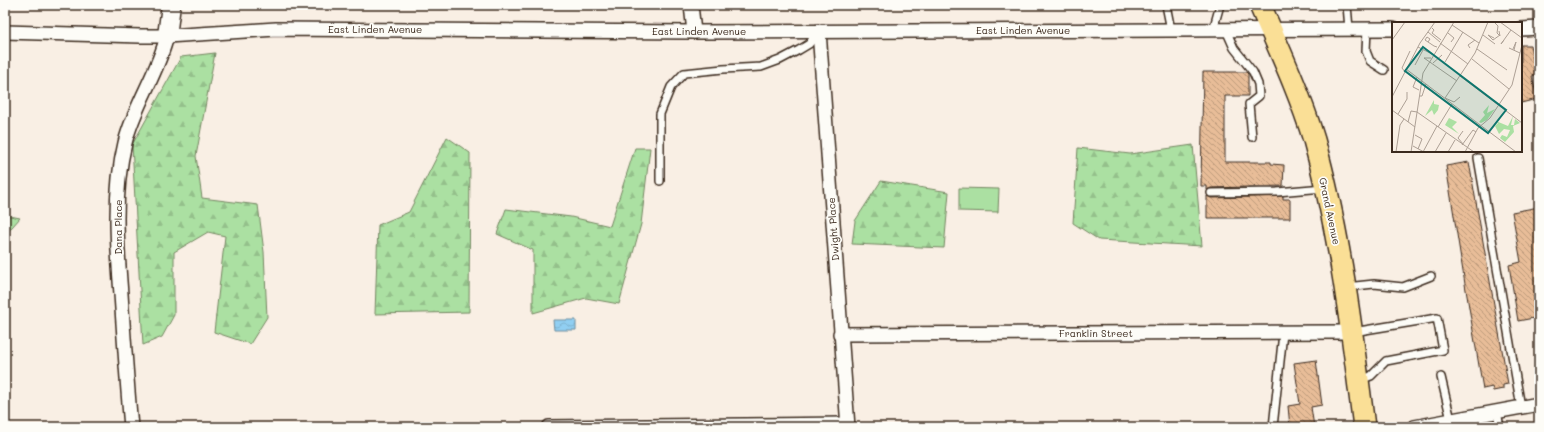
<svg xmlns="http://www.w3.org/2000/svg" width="1544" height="432" font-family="Mali,sans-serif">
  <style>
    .forest { fill: url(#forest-firs); stroke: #738560 }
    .garden { fill: #abe0a2; stroke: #738560 }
    .water { fill: url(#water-waves); stroke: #6f8d9d }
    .building { fill: url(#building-back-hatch); stroke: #3b2a1e }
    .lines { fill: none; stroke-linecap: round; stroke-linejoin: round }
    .lane-casing { stroke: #3b2a1e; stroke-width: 10 }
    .street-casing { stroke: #3b2a1e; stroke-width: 16 }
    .secondary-casing { stroke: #3b2a1e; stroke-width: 21 }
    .primary-casing { stroke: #3b2a1e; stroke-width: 24 }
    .lane { stroke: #fdfcf7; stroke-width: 7 }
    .street { stroke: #fdfcf7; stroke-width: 13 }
    .secondary { stroke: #fdfcf7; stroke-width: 18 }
    .primary { stroke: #fadf96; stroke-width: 21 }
    .labels { text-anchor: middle; stroke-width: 3.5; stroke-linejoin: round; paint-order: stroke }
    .street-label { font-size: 10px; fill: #3b2a1e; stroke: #fdfcf7 }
    .inset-road { fill: none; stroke: #ada095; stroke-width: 1 }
    .view { fill: #0f766e; fill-opacity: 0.15; stroke: #0f766e; stroke-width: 2 }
    .inset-edge { fill: none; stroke: #3b2a1e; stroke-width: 2 }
  </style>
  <defs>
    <pattern id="forest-firs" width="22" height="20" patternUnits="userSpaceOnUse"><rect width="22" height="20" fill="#abe0a2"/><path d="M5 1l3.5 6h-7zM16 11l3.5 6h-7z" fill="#94c08b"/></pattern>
    <pattern id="water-waves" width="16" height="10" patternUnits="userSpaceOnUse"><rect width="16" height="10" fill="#91cff2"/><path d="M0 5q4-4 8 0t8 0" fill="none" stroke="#7eb2cf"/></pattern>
    <pattern id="building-back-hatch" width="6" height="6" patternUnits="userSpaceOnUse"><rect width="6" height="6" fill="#e8bd98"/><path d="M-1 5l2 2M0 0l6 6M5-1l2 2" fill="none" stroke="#bd9a7b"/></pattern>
  </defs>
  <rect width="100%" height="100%" fill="#f9efe4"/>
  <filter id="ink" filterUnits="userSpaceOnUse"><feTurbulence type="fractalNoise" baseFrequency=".025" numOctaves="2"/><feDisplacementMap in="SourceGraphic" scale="8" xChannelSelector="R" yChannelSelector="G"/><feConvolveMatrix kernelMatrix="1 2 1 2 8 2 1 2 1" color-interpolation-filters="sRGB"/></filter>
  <g filter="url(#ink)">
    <g class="forest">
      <path d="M 215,53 L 196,156 L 202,198 L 258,205 L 264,252 L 267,317 L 250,344 L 214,332 L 225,236 L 208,232 L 174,252 L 174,315 L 162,337 L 143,345 L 132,145 L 181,57 Z"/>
      <path d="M 447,137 L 470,153 L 469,312 L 375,314 L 378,225 L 409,212 Z"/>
      <path d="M 1193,145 L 1202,246 L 1099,240 L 1073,223 L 1078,148 L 1130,154 Z"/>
      <path d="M 635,148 L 650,148 L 641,224 L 619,304 L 586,298 L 533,313 L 533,250 L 497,234 L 506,209 L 571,217 L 610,226 Z"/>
      <path d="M 881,181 L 949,192 L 944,248 L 852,244 L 855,221 Z"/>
      <path d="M 5,215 L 20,218 L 5,235 Z"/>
    </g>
    <path class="garden" d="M 959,188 L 999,189 L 998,212 L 959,211 Z"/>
    <path class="water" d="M 553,320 L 576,320 L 576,330 L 554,330 Z"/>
    <g class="building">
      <path d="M 1521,45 L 1530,45 L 1536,76 L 1532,76 L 1537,99 L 1521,103 Z"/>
      <path d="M 1203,72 L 1246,72 L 1248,74 L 1248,96 L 1225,96 L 1225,162 L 1271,162 L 1271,164 L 1284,165 L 1283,186 L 1211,188 L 1207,190 L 1207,186 L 1201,186 Z"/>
      <path d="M 1469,162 L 1508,384 L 1503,385 L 1503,389 L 1493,391 L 1492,387 L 1483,389 L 1465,284 L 1446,166 Z"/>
      <path d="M 1207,196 L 1211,198 L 1283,196 L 1283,199 L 1290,199 L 1290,218 L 1207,218 Z"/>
      <path d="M 1539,207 L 1539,317 L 1518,321 L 1509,265 L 1521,262 L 1512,212 Z"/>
      <path d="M 1316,360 L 1322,405 L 1311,407 L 1314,427 L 1290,427 L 1288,406 L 1300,404 L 1294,363 Z"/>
    </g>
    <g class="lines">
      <g class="lane-casing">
        <g id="lane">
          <path d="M 1166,5 L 1171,30"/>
          <path d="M 1347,5 L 1349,29"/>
          <path d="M 1367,29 L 1366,51 L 1370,61 L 1384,70"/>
          <path d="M 1213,30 L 1220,5"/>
          <path d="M 1226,30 L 1234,48 L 1253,72 L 1258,84 L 1259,96 L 1249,104 L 1252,137"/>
          <path d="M 1478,158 L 1521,407"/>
          <path d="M 660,181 L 660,114 L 671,87 L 684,73 L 723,69 L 761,67 L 780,60 L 799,50 L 809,44 L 819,31"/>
          <path d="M 1211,193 L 1277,192 L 1324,188"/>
          <path d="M 1346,287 L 1374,284 L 1403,287 L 1431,276"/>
          <path d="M 1353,332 L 1437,318 L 1443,350 L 1386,361 L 1371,376 L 1360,380"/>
          <path d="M 1441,377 L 1451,420"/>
          <path d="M 1497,412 L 1500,427"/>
          <path d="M 1273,427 L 1283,333"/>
        </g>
      </g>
      <g class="street-casing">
        <g id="street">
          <path d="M 691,5 L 694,32"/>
          <path d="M 1521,29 L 1539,28"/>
          <path d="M 819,31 L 848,427"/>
          <path d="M 5,32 L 140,36 L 167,36 L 276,29 L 694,32 L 1393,29"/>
          <path d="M 840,334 L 1351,332"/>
          <path d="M 131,427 C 127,383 124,338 121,294 C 117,244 113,192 125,143 C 134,106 158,73 167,36"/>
          <path d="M 549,427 L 847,424"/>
          <path d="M 1414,427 L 1539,404"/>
        </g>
      </g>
      <g class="secondary-casing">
        <path id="secondary" d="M 167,36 L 171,5"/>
      </g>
      <g class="primary-casing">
        <path id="primary" d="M 1260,5 C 1279,49 1300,94 1314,140 C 1340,233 1352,331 1364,427"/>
      </g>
      <use href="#lane" class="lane"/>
      <use href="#street" class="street"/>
      <use href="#secondary" class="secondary"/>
      <use href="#primary" class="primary"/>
    </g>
  </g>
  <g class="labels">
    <g class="street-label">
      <text x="375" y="33">East Linden Avenue</text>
      <text x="1023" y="34">East Linden Avenue</text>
      <text x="699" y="35">East Linden Avenue</text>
      <text transform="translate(1330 211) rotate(78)" y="4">Grand Avenue</text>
      <text transform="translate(118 227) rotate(-90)" y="4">Dana Place</text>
      <text transform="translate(833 229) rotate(-94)" y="4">Dwight Place</text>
      <text x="1096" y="337">Franklin Street</text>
    </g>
  </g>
  <g transform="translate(1392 22)">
    <rect width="130" height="130" fill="#f9efe4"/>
    <path d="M 42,78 L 42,82 L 47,83 L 46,88 L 42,93 L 40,88 L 33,94 ZM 97,83 L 95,91 L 103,87 L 95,98 L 89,101 L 87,100 L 93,93 L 91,90 ZM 121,94 L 119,103 L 122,103 L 123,97 L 128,101 L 121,104 L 122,110 L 113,120 L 108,116 L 110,113 L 115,115 L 118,108 L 112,107 L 107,112 L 103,104 L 106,101 L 104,99 L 116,104 ZM 57,96 L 65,100 L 60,105 L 67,112 L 53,103 Z" fill="#abe0a2"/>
    <path class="inset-road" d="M 102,0 L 106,4 L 105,11 L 108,14 L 107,9M 108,0 L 130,16M 60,3 L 87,21M 40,6 L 42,8 L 40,11 L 49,18M 36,10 L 48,20M 56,11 L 62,16 L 59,20M 91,13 L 103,22M 102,16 L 96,13 L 101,18 L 108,13M 0,18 L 13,0M 112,18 L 109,22 L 119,8M 36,20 L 38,17 L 35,15 L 33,18 L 42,24 L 45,25M 48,21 L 76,42M 26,25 L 40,32M 78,26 L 76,23 L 83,18M 117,26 L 128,31M 85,27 L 115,48M 121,27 L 124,20 L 122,28M 39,36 L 32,36 L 65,59M 80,37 L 117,67M 53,40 L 71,10M 41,41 L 50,33M 23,43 L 31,28M 14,47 L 124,130M 13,50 L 10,46 L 18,29M 68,54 L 130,101M 25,55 L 21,65 L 27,68M 28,74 L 30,74 L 34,62M 0,75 L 28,21 L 43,0M 68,75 L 62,80 L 53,76 L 83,31 L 96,0M 0,88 L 23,105M 6,92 L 15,77 L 15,70M 16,100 L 19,89 L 25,90 L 82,130M 46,105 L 60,82M 23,113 L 30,117 L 26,127M 71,122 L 66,116 L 71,109M 70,123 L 81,108 L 84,110M 21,124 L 32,130M 4,130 L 8,103 L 12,97M 19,130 L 31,51 L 62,0M 31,130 L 45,104M 43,130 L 54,111M 56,130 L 63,118M 73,130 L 86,106 L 98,96 L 120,63 L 130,23"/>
    <path class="view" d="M 31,25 L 114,88 L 96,111 L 13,49 Z"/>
    <rect width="130" height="130" class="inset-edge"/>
  </g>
  <rect width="1544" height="432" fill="none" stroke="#fdfcf7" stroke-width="20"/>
  <rect x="10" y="10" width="1524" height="412" fill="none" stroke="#3b2a1e" stroke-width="1.5" filter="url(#ink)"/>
</svg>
